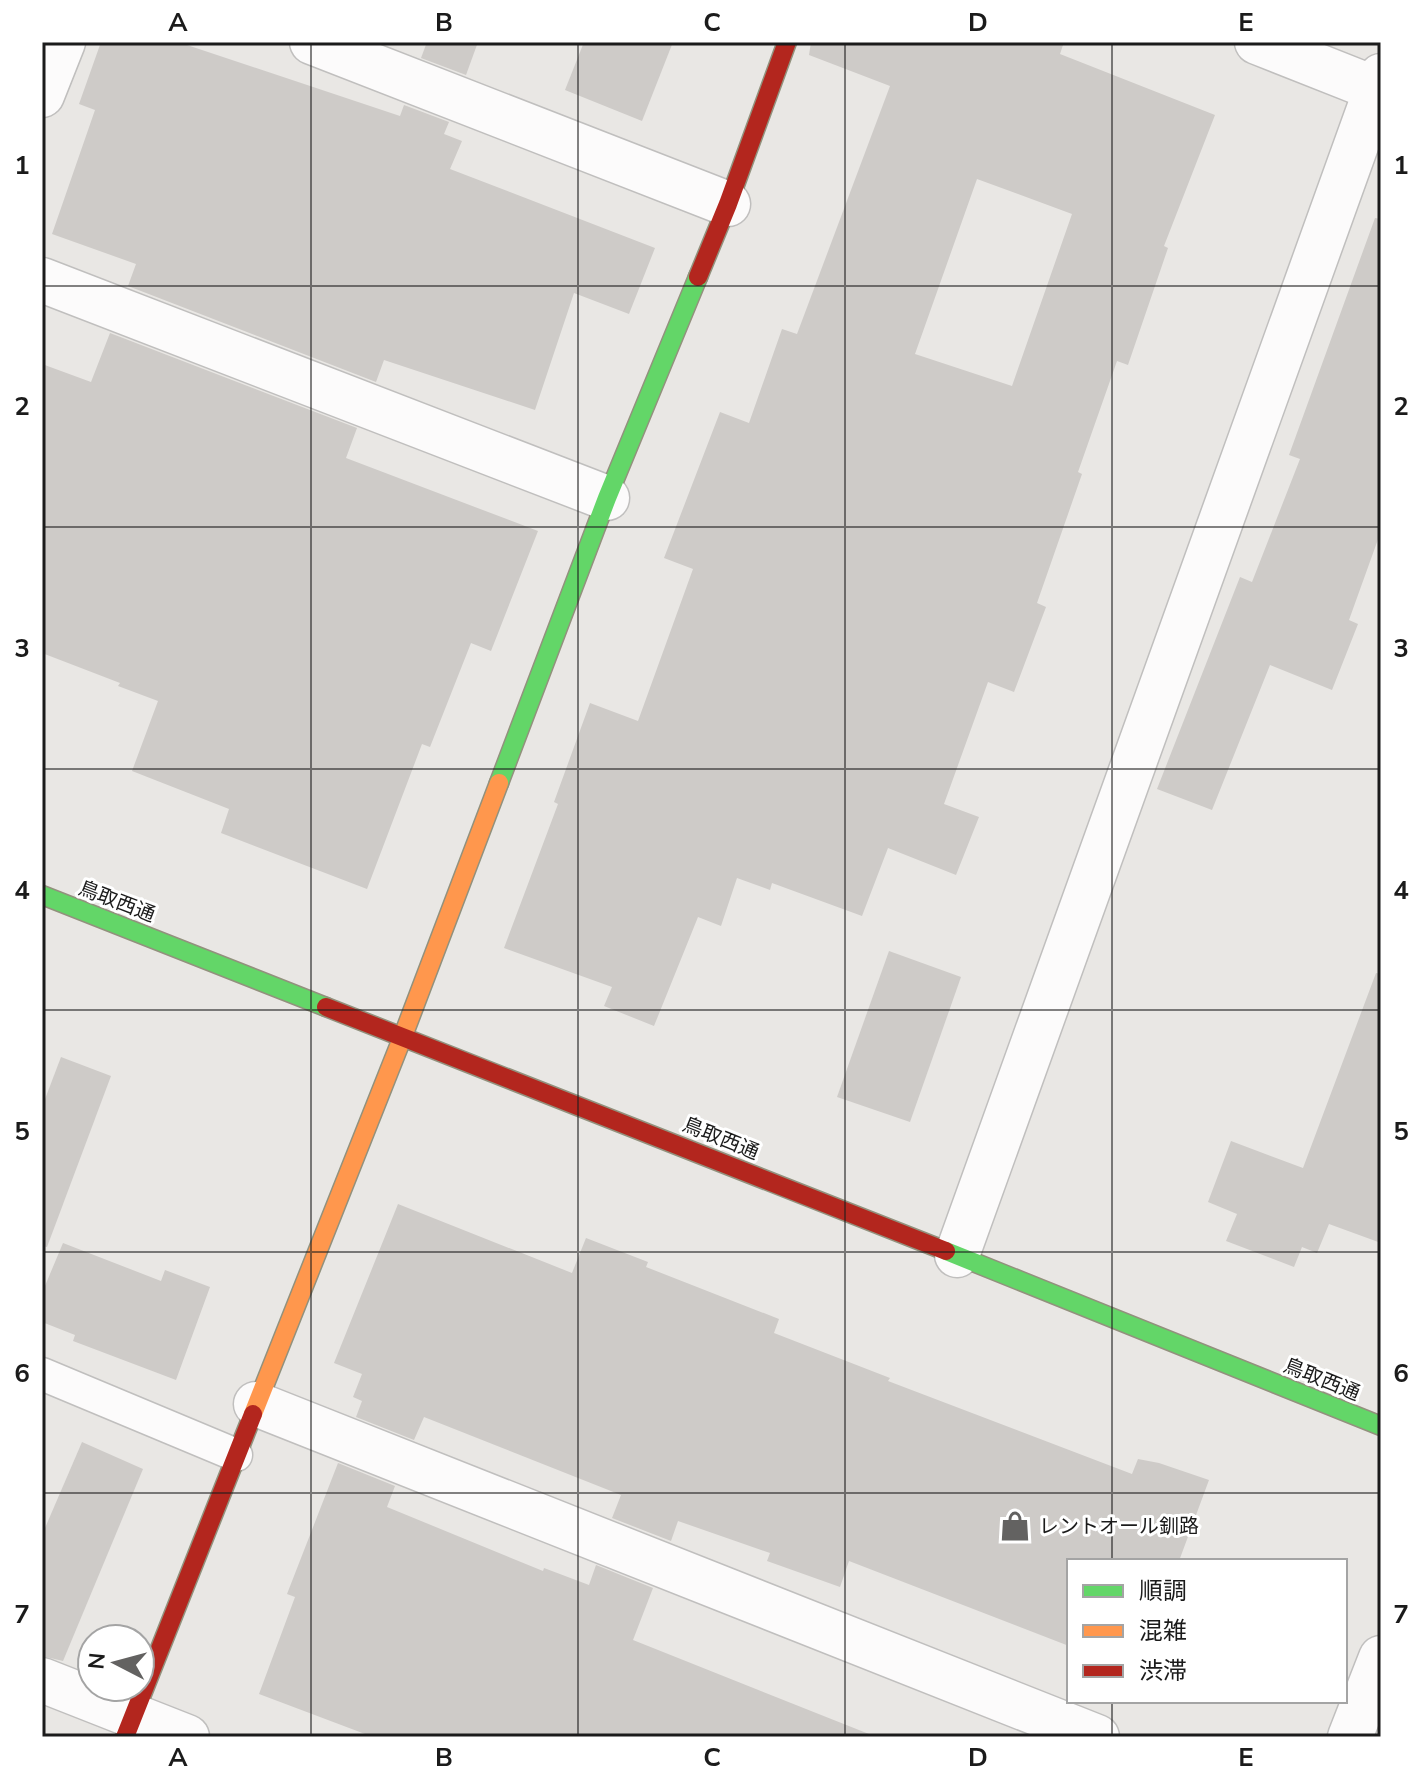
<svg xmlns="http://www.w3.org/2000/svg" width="1423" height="1779" font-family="'Nunito Sans','Noto Sans JP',sans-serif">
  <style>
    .building { fill: #cecbc8; fill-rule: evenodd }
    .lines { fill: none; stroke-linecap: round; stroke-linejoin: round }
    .lane-casing { stroke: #c0bfbe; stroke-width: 35 }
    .street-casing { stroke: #c0bfbe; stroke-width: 47 }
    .fast-casing { stroke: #92917d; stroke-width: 21 }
    .slow-casing { stroke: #92917d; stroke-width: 21 }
    .jam-casing { stroke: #92917d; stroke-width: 21 }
    .lane { stroke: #fcfbfb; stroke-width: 32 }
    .street { stroke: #fcfbfb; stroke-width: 44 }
    .fast { stroke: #63d668; stroke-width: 18 }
    .slow { stroke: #ff974d; stroke-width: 18 }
    .jam { stroke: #b3261e; stroke-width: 18 }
    .grid { fill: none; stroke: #1b1b1b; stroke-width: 2; stroke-opacity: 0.55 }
    .labels { text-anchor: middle; stroke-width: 6; stroke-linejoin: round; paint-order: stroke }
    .street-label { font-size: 20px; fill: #1b1b1b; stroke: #fff }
    .poi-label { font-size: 20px; fill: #1b1b1b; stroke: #fff; text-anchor: start }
    .neatline { fill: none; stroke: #1b1b1b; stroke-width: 3 }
    .grid-label { font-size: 26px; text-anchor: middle; font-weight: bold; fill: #1b1b1b }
  </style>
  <rect width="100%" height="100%" fill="#e9e7e4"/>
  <g class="building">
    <path d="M 101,42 L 178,42 L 400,116 L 404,105 L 449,122 L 444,134 L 462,141 L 450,169 L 655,248 L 629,314 L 574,293 L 535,410 L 384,360 L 376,382 L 128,286 L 136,264 L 52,234 L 95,110 L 79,104 Z"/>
    <path d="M 427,42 L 478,42 L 466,75 L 421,58 Z"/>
    <path d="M 584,42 L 673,42 L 642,121 L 565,90 Z"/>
    <path d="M 811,42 L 1064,42 L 1060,54 L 1215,115 L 1164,246 L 1168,248 L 1128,365 L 1117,361 L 1078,472 L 1082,474 L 1037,603 L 1046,607 L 1014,692 L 988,682 L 944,804 L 979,817 L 956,875 L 888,848 L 862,916 L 772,883 L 770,890 L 737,878 L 721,926 L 698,917 L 654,1026 L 604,1006 L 612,987 L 504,948 L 558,804 L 554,802 L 590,703 L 638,721 L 693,569 L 664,558 L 720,412 L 749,423 L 782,329 L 797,334 L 890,86 L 809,55 ZM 977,179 L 1072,214 L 1012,386 L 915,354 Z"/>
    <path d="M 1375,218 L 1381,219 L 1381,531 L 1349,620 L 1358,624 L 1332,690 L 1270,665 L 1212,810 L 1157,789 L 1240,577 L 1252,582 L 1300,459 L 1289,455 Z"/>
    <path d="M 110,333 L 357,428 L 346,458 L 538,531 L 491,651 L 471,643 L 430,747 L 422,744 L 367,889 L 221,833 L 229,809 L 132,771 L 158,701 L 118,686 L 120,683 L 42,653 L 42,364 L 91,382 Z"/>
    <path d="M 889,951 L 961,977 L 910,1122 L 837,1097 Z"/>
    <path d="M 1376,973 L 1381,974 L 1381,1243 L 1329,1224 L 1317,1253 L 1302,1247 L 1294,1267 L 1226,1241 L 1237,1214 L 1208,1202 L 1231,1141 L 1303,1168 Z"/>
    <path d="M 61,1057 L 111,1076 L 47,1247 L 42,1246 L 42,1107 Z"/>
    <path d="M 398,1204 L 572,1273 L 586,1238 L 648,1262 L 646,1267 L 779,1319 L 774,1333 L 890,1378 L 888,1381 L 1132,1474 L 1138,1459 L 1159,1463 L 1209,1480 L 1179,1561 L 1069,1561 L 1069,1646 L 849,1561 L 840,1587 L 767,1561 L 770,1553 L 678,1521 L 671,1541 L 612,1518 L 621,1495 L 424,1417 L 414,1440 L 356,1417 L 362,1401 L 353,1397 L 362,1374 L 334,1363 Z"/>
    <path d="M 63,1243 L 161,1281 L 165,1270 L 210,1287 L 176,1380 L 73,1341 L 75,1335 L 42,1322 L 42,1293 Z"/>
    <path d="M 82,1442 L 143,1469 L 63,1661 L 42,1656 L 42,1535 Z"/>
    <path d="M 338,1463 L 395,1486 L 387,1507 L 543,1571 L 544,1568 L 589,1585 L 596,1565 L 653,1588 L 633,1640 L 869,1734 L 869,1737 L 373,1737 L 259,1694 L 295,1597 L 287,1594 Z"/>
  </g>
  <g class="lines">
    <g class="lane-casing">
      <path id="lane" d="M 42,1374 L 236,1455"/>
    </g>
    <g class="street-casing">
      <g id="street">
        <path d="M 312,42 L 728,204"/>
        <path d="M 1257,42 L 1381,91"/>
        <path d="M 42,95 L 63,42"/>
        <path d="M 42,280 L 607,498"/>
        <path d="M 957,1255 L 1381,76"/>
        <path d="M 256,1404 L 1097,1737"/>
        <path d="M 42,1680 L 187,1737"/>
        <path d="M 1350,1737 L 1381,1658"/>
      </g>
    </g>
    <g class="fast-casing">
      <g id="fast">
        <path d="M 499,783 L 607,498 L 698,277"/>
        <path d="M 42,895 L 326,1007"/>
        <path d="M 946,1251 L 1381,1426"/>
      </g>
    </g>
    <g class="slow-casing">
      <path id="slow" d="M 253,1414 L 403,1036 L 499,783"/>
    </g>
    <g class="jam-casing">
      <g id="jam">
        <path d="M 698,277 L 728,204 L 787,42"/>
        <path d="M 326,1007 L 946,1251"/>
        <path d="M 125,1737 L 253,1414"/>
      </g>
    </g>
    <use href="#lane" class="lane"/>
    <use href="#street" class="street"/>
    <use href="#fast" class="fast"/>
    <use href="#slow" class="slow"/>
    <use href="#jam" class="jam"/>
  </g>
  <path class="grid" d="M 311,42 L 311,1737M 578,42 L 578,1737M 845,42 L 845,1737M 1112,42 L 1112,1561M 42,286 L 1381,286M 42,527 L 1381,527M 42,769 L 1381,769M 42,1010 L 1381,1010M 42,1252 L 1381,1252M 42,1493 L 1381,1493M 1112,1701 L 1112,1737"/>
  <defs>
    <g id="shop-bare" transform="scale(2.4)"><path d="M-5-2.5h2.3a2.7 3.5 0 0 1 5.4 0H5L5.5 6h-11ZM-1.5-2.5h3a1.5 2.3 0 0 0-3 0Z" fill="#636261" stroke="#fff" stroke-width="2.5" paint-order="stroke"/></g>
  </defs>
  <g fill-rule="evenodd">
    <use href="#shop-bare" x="1015" y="1526"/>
  </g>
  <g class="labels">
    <g class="street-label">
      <text transform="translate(117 901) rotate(21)" y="7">鳥取西通</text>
      <text transform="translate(721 1138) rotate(22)" y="7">鳥取西通</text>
      <text transform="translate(1322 1379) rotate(22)" y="7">鳥取西通</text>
    </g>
    <g class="poi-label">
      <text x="1039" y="1533">レントオール釧路</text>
    </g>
  </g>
  <rect width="1423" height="1779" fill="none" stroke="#ffffff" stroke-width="88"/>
  <rect x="1067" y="1559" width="280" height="144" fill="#ffffff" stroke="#a4a4a4" stroke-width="2"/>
  <rect x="1083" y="1585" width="40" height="12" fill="#63d668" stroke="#a4a4a4" stroke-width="2"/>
  <text x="1139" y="1599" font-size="24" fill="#1b1b1b">順調</text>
  <rect x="1083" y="1625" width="40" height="12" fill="#ff974d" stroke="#a4a4a4" stroke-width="2"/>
  <text x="1139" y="1639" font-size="24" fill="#1b1b1b">混雑</text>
  <rect x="1083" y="1665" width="40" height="12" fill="#b3261e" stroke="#a4a4a4" stroke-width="2"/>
  <text x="1139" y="1679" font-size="24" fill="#1b1b1b">渋滞</text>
  <g transform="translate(116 1663) rotate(276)"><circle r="38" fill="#ffffff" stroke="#a4a4a4" stroke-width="2"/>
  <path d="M0-6L14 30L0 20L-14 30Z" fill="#636261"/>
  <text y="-12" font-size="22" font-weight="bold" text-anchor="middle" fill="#1b1b1b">N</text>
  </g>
  <rect x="44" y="44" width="1335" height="1691" class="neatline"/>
  <g class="grid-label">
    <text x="178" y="31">A</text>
    <text x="444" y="31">B</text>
    <text x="712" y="31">C</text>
    <text x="978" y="31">D</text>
    <text x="1246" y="31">E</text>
    <text x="22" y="174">1</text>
    <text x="1401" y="174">1</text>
    <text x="22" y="415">2</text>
    <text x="1401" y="415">2</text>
    <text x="22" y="657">3</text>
    <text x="1401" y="657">3</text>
    <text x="22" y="899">4</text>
    <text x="1401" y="899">4</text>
    <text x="22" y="1140">5</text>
    <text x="1401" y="1140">5</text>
    <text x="22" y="1382">6</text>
    <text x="1401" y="1382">6</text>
    <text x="22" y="1623">7</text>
    <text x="1401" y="1623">7</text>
    <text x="178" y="1766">A</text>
    <text x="444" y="1766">B</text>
    <text x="712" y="1766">C</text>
    <text x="978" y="1766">D</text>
    <text x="1246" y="1766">E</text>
  </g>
</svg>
